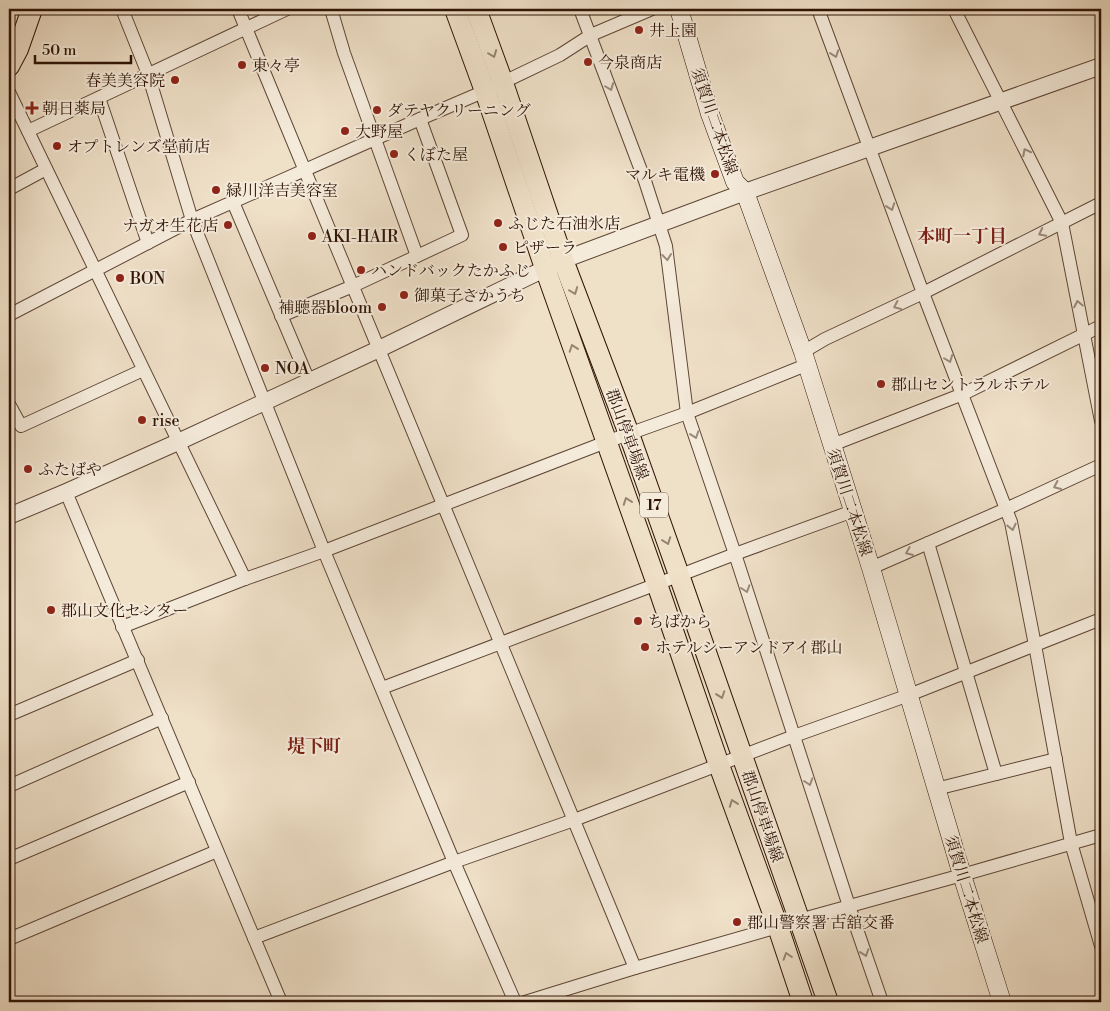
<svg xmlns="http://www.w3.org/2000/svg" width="1110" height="1011" font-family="'Libre Bodoni','Noto Serif JP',serif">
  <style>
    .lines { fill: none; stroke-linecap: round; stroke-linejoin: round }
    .minor-casing { stroke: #5e4636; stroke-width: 14 }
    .tertiary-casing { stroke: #5e4636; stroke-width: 18 }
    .secondary-casing { stroke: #2e1305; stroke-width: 19 }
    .primary-casing { stroke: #2e1305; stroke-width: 22 }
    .minor { stroke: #f5ebdb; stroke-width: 12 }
    .tertiary { stroke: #f5ebdb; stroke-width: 16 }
    .secondary { stroke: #f5ebdb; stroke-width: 18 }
    .primary { stroke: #efe0c8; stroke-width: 20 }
    .oneway { stroke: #988470 }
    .oneway2 { stroke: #9b8a7b }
    .poi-dot { fill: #8f2418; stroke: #f5ebdb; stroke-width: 2 }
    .labels { text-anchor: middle; stroke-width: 4; stroke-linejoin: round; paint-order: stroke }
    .shield { fill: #f5ebdb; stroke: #6a5445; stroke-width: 1 }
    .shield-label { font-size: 15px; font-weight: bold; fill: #2e1305 }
    .poi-label { font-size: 16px; fill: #2e1305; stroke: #f5ebdb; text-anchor: start }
    .street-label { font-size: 16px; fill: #2e1305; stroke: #f5ebdb }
    .neighbourhood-label { font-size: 18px; font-weight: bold; fill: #7a1f14; stroke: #f5ebdb }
  </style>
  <rect width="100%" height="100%" fill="#efe0c8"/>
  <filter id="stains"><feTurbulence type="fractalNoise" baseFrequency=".004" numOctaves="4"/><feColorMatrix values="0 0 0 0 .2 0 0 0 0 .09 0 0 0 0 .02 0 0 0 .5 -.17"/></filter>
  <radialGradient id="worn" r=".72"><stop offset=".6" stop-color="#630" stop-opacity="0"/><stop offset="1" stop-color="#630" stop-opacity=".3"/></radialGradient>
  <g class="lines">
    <g class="minor-casing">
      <g id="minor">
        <path d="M 122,9 L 148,74 L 192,220 L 324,551 L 454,862 L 515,1002"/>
        <path d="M 238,9 L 635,968"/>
        <path d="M 331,9 L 344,53 L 417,256"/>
        <path d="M 580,9 L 645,181 L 666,246 L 687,413 L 735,554 L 849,906 L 882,1002"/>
        <path d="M 818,9 L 923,293 L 1011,522 L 1035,645 L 1071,843 L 1101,946"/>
        <path d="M 954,9 L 1062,223 L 1101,421"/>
        <path d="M 9,92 L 245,579"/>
        <path d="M 99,98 L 148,243"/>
        <path d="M 28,131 L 287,9"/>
        <path d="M 9,189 L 46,169"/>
        <path d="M 233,202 L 309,381"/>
        <path d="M 9,315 L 192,220 L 420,119 L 485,91 L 560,55 L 591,35 L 652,9"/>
        <path d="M 281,316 L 353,286 L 462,235 L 420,119"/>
        <path d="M 803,352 L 825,339 L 923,293 L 1101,203"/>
        <path d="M 9,404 L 21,426 L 143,370"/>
        <path d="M 832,445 L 963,394 L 1101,326"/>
        <path d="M 66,492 L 281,1002"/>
        <path d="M 928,543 L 996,774"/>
        <path d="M 871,568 L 1006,509 L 1101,465"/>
        <path d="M 122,627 L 245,579 L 324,551 L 606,442 L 687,413 L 806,365"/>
        <path d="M 382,688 L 657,584 L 735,554 L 853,511"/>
        <path d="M 9,715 L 138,660"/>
        <path d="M 9,786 L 162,718"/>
        <path d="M 936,789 L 1056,759"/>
        <path d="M 9,859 L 189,782"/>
        <path d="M 254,938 L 454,862 L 574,820 L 794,736 L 909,695 L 1101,619"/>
        <path d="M 9,939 L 217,851"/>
        <path d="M 525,1002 L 635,968 L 778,927 L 799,920 L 962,875 L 1101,835"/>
      </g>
    </g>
    <g class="tertiary-casing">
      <path id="tertiary" d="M 9,516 L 66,492 L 178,442 L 379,349 L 563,260 L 745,192 L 1101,66"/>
    </g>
    <g class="secondary-casing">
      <path id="secondary" d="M 679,9 L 710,114 L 735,182 L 745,192 L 803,352 L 871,568 L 962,875 L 1002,1002"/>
    </g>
    <g class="primary-casing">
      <g id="primary">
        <path d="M 455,9 L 485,91 L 545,268 L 657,584 L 719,765 L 778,927 L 803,1002"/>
        <path d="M 476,9 L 503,83 L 563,260 L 629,434 L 679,575 L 828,1002"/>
        <path d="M 9,66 L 18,49 L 32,9"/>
      </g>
    </g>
    <use href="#minor" class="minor"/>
    <use href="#tertiary" class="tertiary"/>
    <use href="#secondary" class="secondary"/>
    <use href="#primary" class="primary"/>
  </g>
  <defs><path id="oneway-chevron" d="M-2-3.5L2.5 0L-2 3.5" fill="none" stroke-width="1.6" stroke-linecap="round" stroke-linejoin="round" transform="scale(1.25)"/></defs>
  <g class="oneway">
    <use href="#oneway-chevron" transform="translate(493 54) rotate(69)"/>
    <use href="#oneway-chevron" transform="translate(574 291) rotate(69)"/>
    <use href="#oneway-chevron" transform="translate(573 348) rotate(-109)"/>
    <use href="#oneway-chevron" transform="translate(627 501) rotate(-110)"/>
    <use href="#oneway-chevron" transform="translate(667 541) rotate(70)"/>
    <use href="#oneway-chevron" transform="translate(721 695) rotate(71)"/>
    <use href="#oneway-chevron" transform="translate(733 803) rotate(-110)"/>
    <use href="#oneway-chevron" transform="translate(787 956) rotate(-108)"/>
  </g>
  <g class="oneway2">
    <use href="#oneway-chevron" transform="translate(835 54) rotate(70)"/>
    <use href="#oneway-chevron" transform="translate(610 87) rotate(69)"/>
    <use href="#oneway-chevron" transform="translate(1026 152) rotate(-117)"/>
    <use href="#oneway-chevron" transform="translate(891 207) rotate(70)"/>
    <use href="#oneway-chevron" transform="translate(1042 233) rotate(153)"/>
    <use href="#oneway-chevron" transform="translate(667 257) rotate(83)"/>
    <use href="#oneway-chevron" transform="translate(1078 304) rotate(-101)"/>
    <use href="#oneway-chevron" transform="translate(897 306) rotate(155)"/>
    <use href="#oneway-chevron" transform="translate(949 359) rotate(69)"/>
    <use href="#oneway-chevron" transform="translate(695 435) rotate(71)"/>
    <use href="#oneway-chevron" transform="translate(1057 486) rotate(155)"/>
    <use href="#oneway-chevron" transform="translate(1012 527) rotate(77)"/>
    <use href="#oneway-chevron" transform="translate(909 552) rotate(157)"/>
    <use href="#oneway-chevron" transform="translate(746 589) rotate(72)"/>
    <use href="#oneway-chevron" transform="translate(809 782) rotate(72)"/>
    <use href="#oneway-chevron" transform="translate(865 953) rotate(71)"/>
  </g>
  <g class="poi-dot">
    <circle cx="639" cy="30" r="5"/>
    <circle cx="588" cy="62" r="5"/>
    <circle cx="242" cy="65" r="5"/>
    <circle cx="175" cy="80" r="5"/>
    <path d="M29.5 100.5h5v5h5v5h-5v5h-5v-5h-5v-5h5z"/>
    <circle cx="377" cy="110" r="5"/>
    <circle cx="345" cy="131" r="5"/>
    <circle cx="57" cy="146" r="5"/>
    <circle cx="394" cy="154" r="5"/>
    <circle cx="715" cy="174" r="5"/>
    <circle cx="216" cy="190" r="5"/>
    <circle cx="498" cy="223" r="5"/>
    <circle cx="228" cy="225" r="5"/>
    <circle cx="312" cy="236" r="5"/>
    <circle cx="503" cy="247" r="5"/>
    <circle cx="361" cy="270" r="5"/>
    <circle cx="120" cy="278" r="5"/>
    <circle cx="404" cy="295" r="5"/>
    <circle cx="382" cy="307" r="5"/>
    <circle cx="265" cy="368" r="5"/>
    <circle cx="881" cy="384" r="5"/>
    <circle cx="142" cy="420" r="5"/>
    <circle cx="28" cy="469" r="5"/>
    <circle cx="51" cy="610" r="5"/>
    <circle cx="638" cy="621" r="5"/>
    <circle cx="645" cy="647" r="5"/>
    <circle cx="737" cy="922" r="5"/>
  </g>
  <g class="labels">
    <rect class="shield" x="640" y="492.5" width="28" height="25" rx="4"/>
    <g class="shield-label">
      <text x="654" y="510">17</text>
    </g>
    <g class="poi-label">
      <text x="649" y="36">井上園</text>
      <text x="598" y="68">今泉商店</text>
      <text x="252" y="71">東々亭</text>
      <text x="165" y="86" text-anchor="end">春美美容院</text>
      <text x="42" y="114">朝日薬局</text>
      <text x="387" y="116">ダテヤクリーニング</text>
      <text x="355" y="137">大野屋</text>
      <text x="67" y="152">オプトレンズ堂前店</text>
      <text x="404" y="160">くぼた屋</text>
      <text x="705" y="180" text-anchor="end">マルキ電機</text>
      <text x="226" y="196">緑川洋吉美容室</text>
      <text x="508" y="229">ふじた石油氷店</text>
      <text x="218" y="231" text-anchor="end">ナガオ生花店</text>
      <text x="322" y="242">AKI-HAIR</text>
      <text x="513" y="253">ピザーラ</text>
      <text x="371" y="276">ハンドバックたかふじ</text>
      <text x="130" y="284">BON</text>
      <text x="414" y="301">御菓子さかうち</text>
      <text x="372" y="313" text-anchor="end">補聴器bloom</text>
      <text x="275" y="374">NOA</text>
      <text x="891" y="390">郡山セントラルホテル</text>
      <text x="152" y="426">rise</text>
      <text x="38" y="475">ふたばや</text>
      <text x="61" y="616">郡山文化センター</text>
      <text x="648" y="627">ちばから</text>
      <text x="655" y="653">ホテルシーアンドアイ郡山</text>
      <text x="747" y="928">郡山警察署 古舘交番</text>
    </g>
    <g class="street-label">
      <text transform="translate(715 121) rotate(71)" y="6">須賀川二本松線</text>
      <text transform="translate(628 434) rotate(70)" y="6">郡山停車場線</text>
      <text transform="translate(850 502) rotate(72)" y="6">須賀川二本松線</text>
      <text transform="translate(763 816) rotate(71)" y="6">郡山停車場線</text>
      <text transform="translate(967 889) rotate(73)" y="6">須賀川二本松線</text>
    </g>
    <g class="neighbourhood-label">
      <text x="962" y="242">本町一丁目</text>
      <text x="314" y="752">堤下町</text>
    </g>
  </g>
  <rect width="1110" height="1011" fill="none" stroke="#efe0c8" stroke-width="30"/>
  <rect x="10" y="10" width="1090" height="991" fill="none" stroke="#2e1305" stroke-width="2.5"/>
  <rect x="15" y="15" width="1080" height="981" fill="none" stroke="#2e1305"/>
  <path d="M35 55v8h96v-8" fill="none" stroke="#2e1305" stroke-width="2.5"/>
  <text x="42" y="55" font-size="15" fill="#2e1305" stroke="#f5ebdb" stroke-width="4" paint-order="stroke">50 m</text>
  <rect width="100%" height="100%" filter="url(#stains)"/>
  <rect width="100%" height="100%" fill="url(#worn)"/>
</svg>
